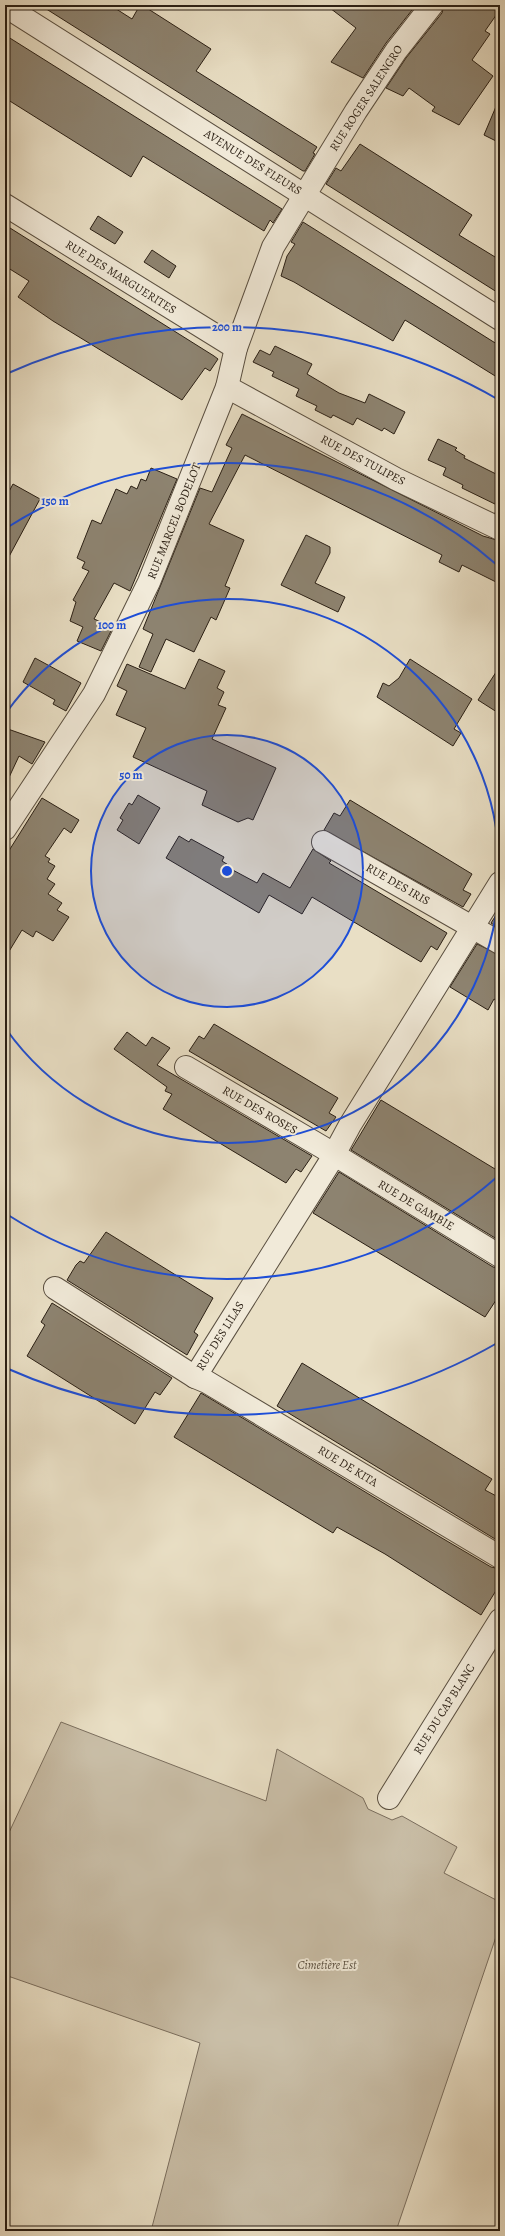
<svg xmlns="http://www.w3.org/2000/svg" width="505" height="2236" font-family="Alegreya,serif">
  <style>
    .green { fill: #c9bea7; stroke: #7a6e5e }
    .building { fill: #8d8370; stroke: #2a1f14 }
    .lines { fill: none; stroke-linecap: round; stroke-linejoin: round }
    .minor-casing { stroke: #5a4f40; stroke-width: 24 }
    .minor { stroke: #f1ead9; stroke-width: 22 }
    .ring { fill: none; stroke: #1d4ed8; stroke-width: 2 }
    .labels { text-anchor: middle; stroke-width: 4; stroke-linejoin: round; paint-order: stroke }
    .street-label { font-size: 12px; fill: #2a1f14; stroke: #f1ead9 }
    .park-label { font-size: 12px; font-style: italic; fill: #5a4f40; stroke: #f1ead9 }
    .centre { fill: #1d4ed8; stroke: #f1ead9; stroke-width: 2 }
    .ring-label { font-size: 12px; text-anchor: middle; font-weight: bold; fill: #1d4ed8; stroke: #f1ead9; stroke-width: 4; stroke-linejoin: round; paint-order: stroke }
  </style>
  <rect width="100%" height="100%" fill="#e9dfc5"/>
  <filter id="stains"><feTurbulence type="fractalNoise" baseFrequency=".005" numOctaves="4"/><feColorMatrix values="0 0 0 0 .2 0 0 0 0 .09 0 0 0 0 .02 0 0 0 .5 -.17"/></filter>
  <radialGradient id="worn" r=".72"><stop offset=".6" stop-color="#630" stop-opacity="0"/><stop offset="1" stop-color="#630" stop-opacity=".3"/></radialGradient>
  <path class="green" d="M 61,1722 L 266,1801 L 277,1749 L 363,1798 L 368,1809 L 392,1820 L 402,1816 L 457,1847 L 444,1873 L 500,1902 L 500,1925 L 396,2231 L 151,2231 L 200,2043 L 5,1975 L 5,1841 Z"/>
  <g class="building">
    <path d="M 40,5 L 110,5 L 132,19 L 140,5 L 142,5 L 211,49 L 196,71 L 317,147 L 313,153 L 315,154 L 305,171 L 303,171 Z"/>
    <path d="M 326,5 L 416,5 L 386,43 L 363,78 L 331,62 L 356,28 Z"/>
    <path d="M 444,5 L 491,5 L 499,11 L 485,31 L 490,34 L 472,60 L 493,76 L 459,125 L 432,111 L 435,107 L 409,88 L 403,96 L 386,88 L 406,58 L 442,13 Z"/>
    <path d="M 5,35 L 282,209 L 273,223 L 270,220 L 264,231 L 143,156 L 131,177 L 5,98 Z"/>
    <path d="M 500,97 L 500,143 L 484,135 Z"/>
    <path d="M 360,144 L 472,215 L 459,235 L 500,260 L 500,294 L 326,184 L 336,168 L 341,171 Z"/>
    <path d="M 98,216 L 123,232 L 115,244 L 90,229 Z"/>
    <path d="M 303,222 L 500,346 L 500,379 L 405,320 L 393,341 L 294,282 L 281,276 L 287,256 L 295,244 L 291,242 Z"/>
    <path d="M 10,228 L 214,356 L 218,359 L 210,371 L 205,368 L 182,400 L 53,321 L 18,297 L 29,281 L 5,266 L 5,236 Z"/>
    <path d="M 152,250 L 176,266 L 169,278 L 144,262 Z"/>
    <path d="M 275,346 L 312,364 L 307,374 L 339,393 L 365,403 L 369,394 L 405,412 L 394,434 L 384,428 L 382,431 L 357,418 L 353,425 L 333,415 L 331,418 L 315,410 L 317,406 L 296,396 L 299,389 L 272,376 L 274,372 L 253,362 L 260,350 L 270,355 Z"/>
    <path d="M 242,414 L 483,536 L 500,541 L 500,584 L 462,565 L 459,572 L 439,562 L 442,555 L 245,455 L 209,524 L 244,540 L 225,586 L 230,588 L 216,620 L 211,617 L 194,652 L 166,639 L 151,672 L 139,667 L 153,634 L 143,629 L 200,488 L 212,492 L 232,448 L 226,445 Z"/>
    <path d="M 438,439 L 457,448 L 455,450 L 465,456 L 464,458 L 500,476 L 500,515 L 495,513 L 499,506 L 462,488 L 463,485 L 443,475 L 446,468 L 428,460 Z"/>
    <path d="M 151,468 L 177,479 L 130,591 L 114,583 L 94,619 L 113,627 L 101,651 L 77,641 L 83,627 L 70,621 L 76,602 L 73,600 L 89,571 L 82,568 L 85,562 L 77,558 L 92,520 L 101,524 L 116,489 L 127,494 L 131,486 L 137,489 L 141,479 L 146,481 Z"/>
    <path d="M 13,484 L 40,499 L 5,564 L 5,499 Z"/>
    <path d="M 306,535 L 330,547 L 330,553 L 315,583 L 345,597 L 338,612 L 281,585 Z"/>
    <path d="M 35,658 L 81,683 L 66,711 L 53,704 L 55,700 L 23,682 Z"/>
    <path d="M 199,659 L 225,671 L 217,688 L 224,692 L 218,705 L 226,708 L 212,739 L 276,768 L 253,820 L 248,818 L 238,822 L 202,805 L 207,791 L 133,757 L 146,728 L 116,715 L 127,691 L 117,686 L 127,664 L 185,689 Z"/>
    <path d="M 410,659 L 472,699 L 454,729 L 461,733 L 453,746 L 377,697 L 383,683 L 389,686 L 399,678 Z"/>
    <path d="M 500,666 L 500,714 L 478,700 Z"/>
    <path d="M 5,728 L 45,742 L 32,764 L 19,756 L 5,786 Z"/>
    <path d="M 138,795 L 160,808 L 139,844 L 117,830 L 123,820 L 120,818 L 129,803 L 132,805 Z"/>
    <path d="M 42,798 L 79,820 L 71,833 L 64,828 L 45,856 L 50,859 L 48,862 L 55,866 L 47,879 L 55,884 L 48,894 L 62,903 L 57,910 L 69,917 L 53,941 L 36,931 L 33,937 L 22,930 L 5,958 L 5,857 Z"/>
    <path d="M 350,800 L 472,874 L 463,890 L 471,894 L 463,907 L 324,830 L 334,813 L 340,816 Z"/>
    <path d="M 179,836 L 189,842 L 191,839 L 224,857 L 222,861 L 230,866 L 229,868 L 257,883 L 263,873 L 290,888 L 313,849 L 331,861 L 329,863 L 447,933 L 437,950 L 431,946 L 421,962 L 312,897 L 302,914 L 269,895 L 259,913 L 166,858 Z"/>
    <path d="M 500,909 L 500,929 L 491,923 Z"/>
    <path d="M 477,944 L 500,955 L 500,1003 L 494,999 L 488,1010 L 450,987 Z"/>
    <path d="M 214,1024 L 338,1098 L 329,1113 L 336,1117 L 326,1131 L 189,1051 L 199,1036 L 204,1039 Z"/>
    <path d="M 127,1032 L 146,1046 L 152,1037 L 170,1048 L 157,1065 L 312,1156 L 301,1172 L 296,1169 L 286,1183 L 163,1109 L 172,1094 L 165,1091 L 167,1087 L 114,1049 Z"/>
    <path d="M 381,1100 L 500,1172 L 500,1241 L 351,1150 Z"/>
    <path d="M 339,1172 L 493,1267 L 500,1268 L 500,1294 L 485,1317 L 313,1213 Z"/>
    <path d="M 106,1232 L 213,1298 L 194,1332 L 198,1335 L 187,1355 L 67,1280 L 76,1265 L 80,1261 L 84,1263 Z"/>
    <path d="M 52,1303 L 172,1378 L 160,1395 L 155,1392 L 135,1424 L 27,1356 L 45,1325 L 41,1322 Z"/>
    <path d="M 302,1363 L 492,1479 L 485,1490 L 500,1498 L 497,1504 L 500,1505 L 500,1542 L 277,1406 Z"/>
    <path d="M 201,1393 L 430,1531 L 491,1567 L 500,1569 L 500,1584 L 481,1615 L 385,1554 L 337,1527 L 333,1533 L 174,1437 Z"/>
  </g>
  <g class="lines">
    <g class="minor-casing">
      <g id="minor">
        <path d="M 5,6 L 500,319"/>
        <path d="M 5,205 L 236,348"/>
        <path d="M 227,387 L 396,479 L 500,529"/>
        <path d="M 5,829 L 94,694 L 149,582 L 227,387 L 236,348 L 273,247 L 356,111 L 396,51 L 432,5"/>
        <path d="M 323,842 L 500,943"/>
        <path d="M 186,1067 L 322,1147 L 500,1256"/>
        <path d="M 55,1288 L 195,1377 L 207,1382 L 500,1557"/>
        <path d="M 195,1377 L 330,1162 L 350,1125 L 500,883"/>
        <path d="M 389,1798 L 500,1620"/>
      </g>
    </g>
    <use href="#minor" class="minor"/>
  </g>
  <circle cx="227" cy="871" r="136" fill="#1d4ed8" fill-opacity=".12"/>
  <g class="ring">
    <circle cx="227" cy="871" r="136"/>
    <path d="M6 713A272 272 0 1 1 6 1029"/>
    <path d="M497 1177A408 408 0 0 1 8 1215M8 527A408 408 0 0 1 497 565"/>
    <path d="M499 1342A544 544 0 0 1 6 1368M6 374A544 544 0 0 1 499 400"/>
  </g>
  <g class="labels">
    <g class="street-label">
      <text transform="translate(366 98) rotate(-57)" y="4">RUE ROGER SALENGRO</text>
      <text transform="translate(253 162) rotate(32)" y="4">AVENUE DES FLEURS</text>
      <text transform="translate(121 277) rotate(32)" y="4">RUE DES MARGUERITES</text>
      <text transform="translate(363 460) rotate(28)" y="4">RUE DES TULIPES</text>
      <text transform="translate(174 521) rotate(-68)" y="4">RUE MARCEL BODELOT</text>
      <text transform="translate(398 884) rotate(30)" y="4">RUE DES IRIS</text>
      <text transform="translate(260 1110) rotate(30)" y="4">RUE DES ROSES</text>
      <text transform="translate(416 1205) rotate(31)" y="4">RUE DE GAMBIE</text>
      <text transform="translate(220 1336) rotate(-58)" y="4">RUE DES LILAS</text>
      <text transform="translate(348 1466) rotate(31)" y="4">RUE DE KITA</text>
      <text transform="translate(444 1709) rotate(-58)" y="4">RUE DU CAP BLANC</text>
    </g>
    <g class="park-label">
      <text x="327" y="1969">Cimetière Est</text>
    </g>
  </g>
  <circle cx="227" cy="871" r="6" class="centre"/>
  <g class="ring-label">
    <text x="227" y="331">200 m</text>
    <text x="55" y="505">150 m</text>
    <text x="112" y="629">100 m</text>
    <text x="131" y="779">50 m</text>
  </g>
  <rect width="505" height="2236" fill="none" stroke="#e9dfc5" stroke-width="20"/>
  <rect x="6" y="6" width="493" height="2224" fill="none" stroke="#2a1f14" stroke-width="2"/>
  <rect x="10" y="10" width="485" height="2216" fill="none" stroke="#2a1f14"/>
  <rect width="100%" height="100%" filter="url(#stains)"/>
  <rect width="100%" height="100%" fill="url(#worn)"/>
</svg>
